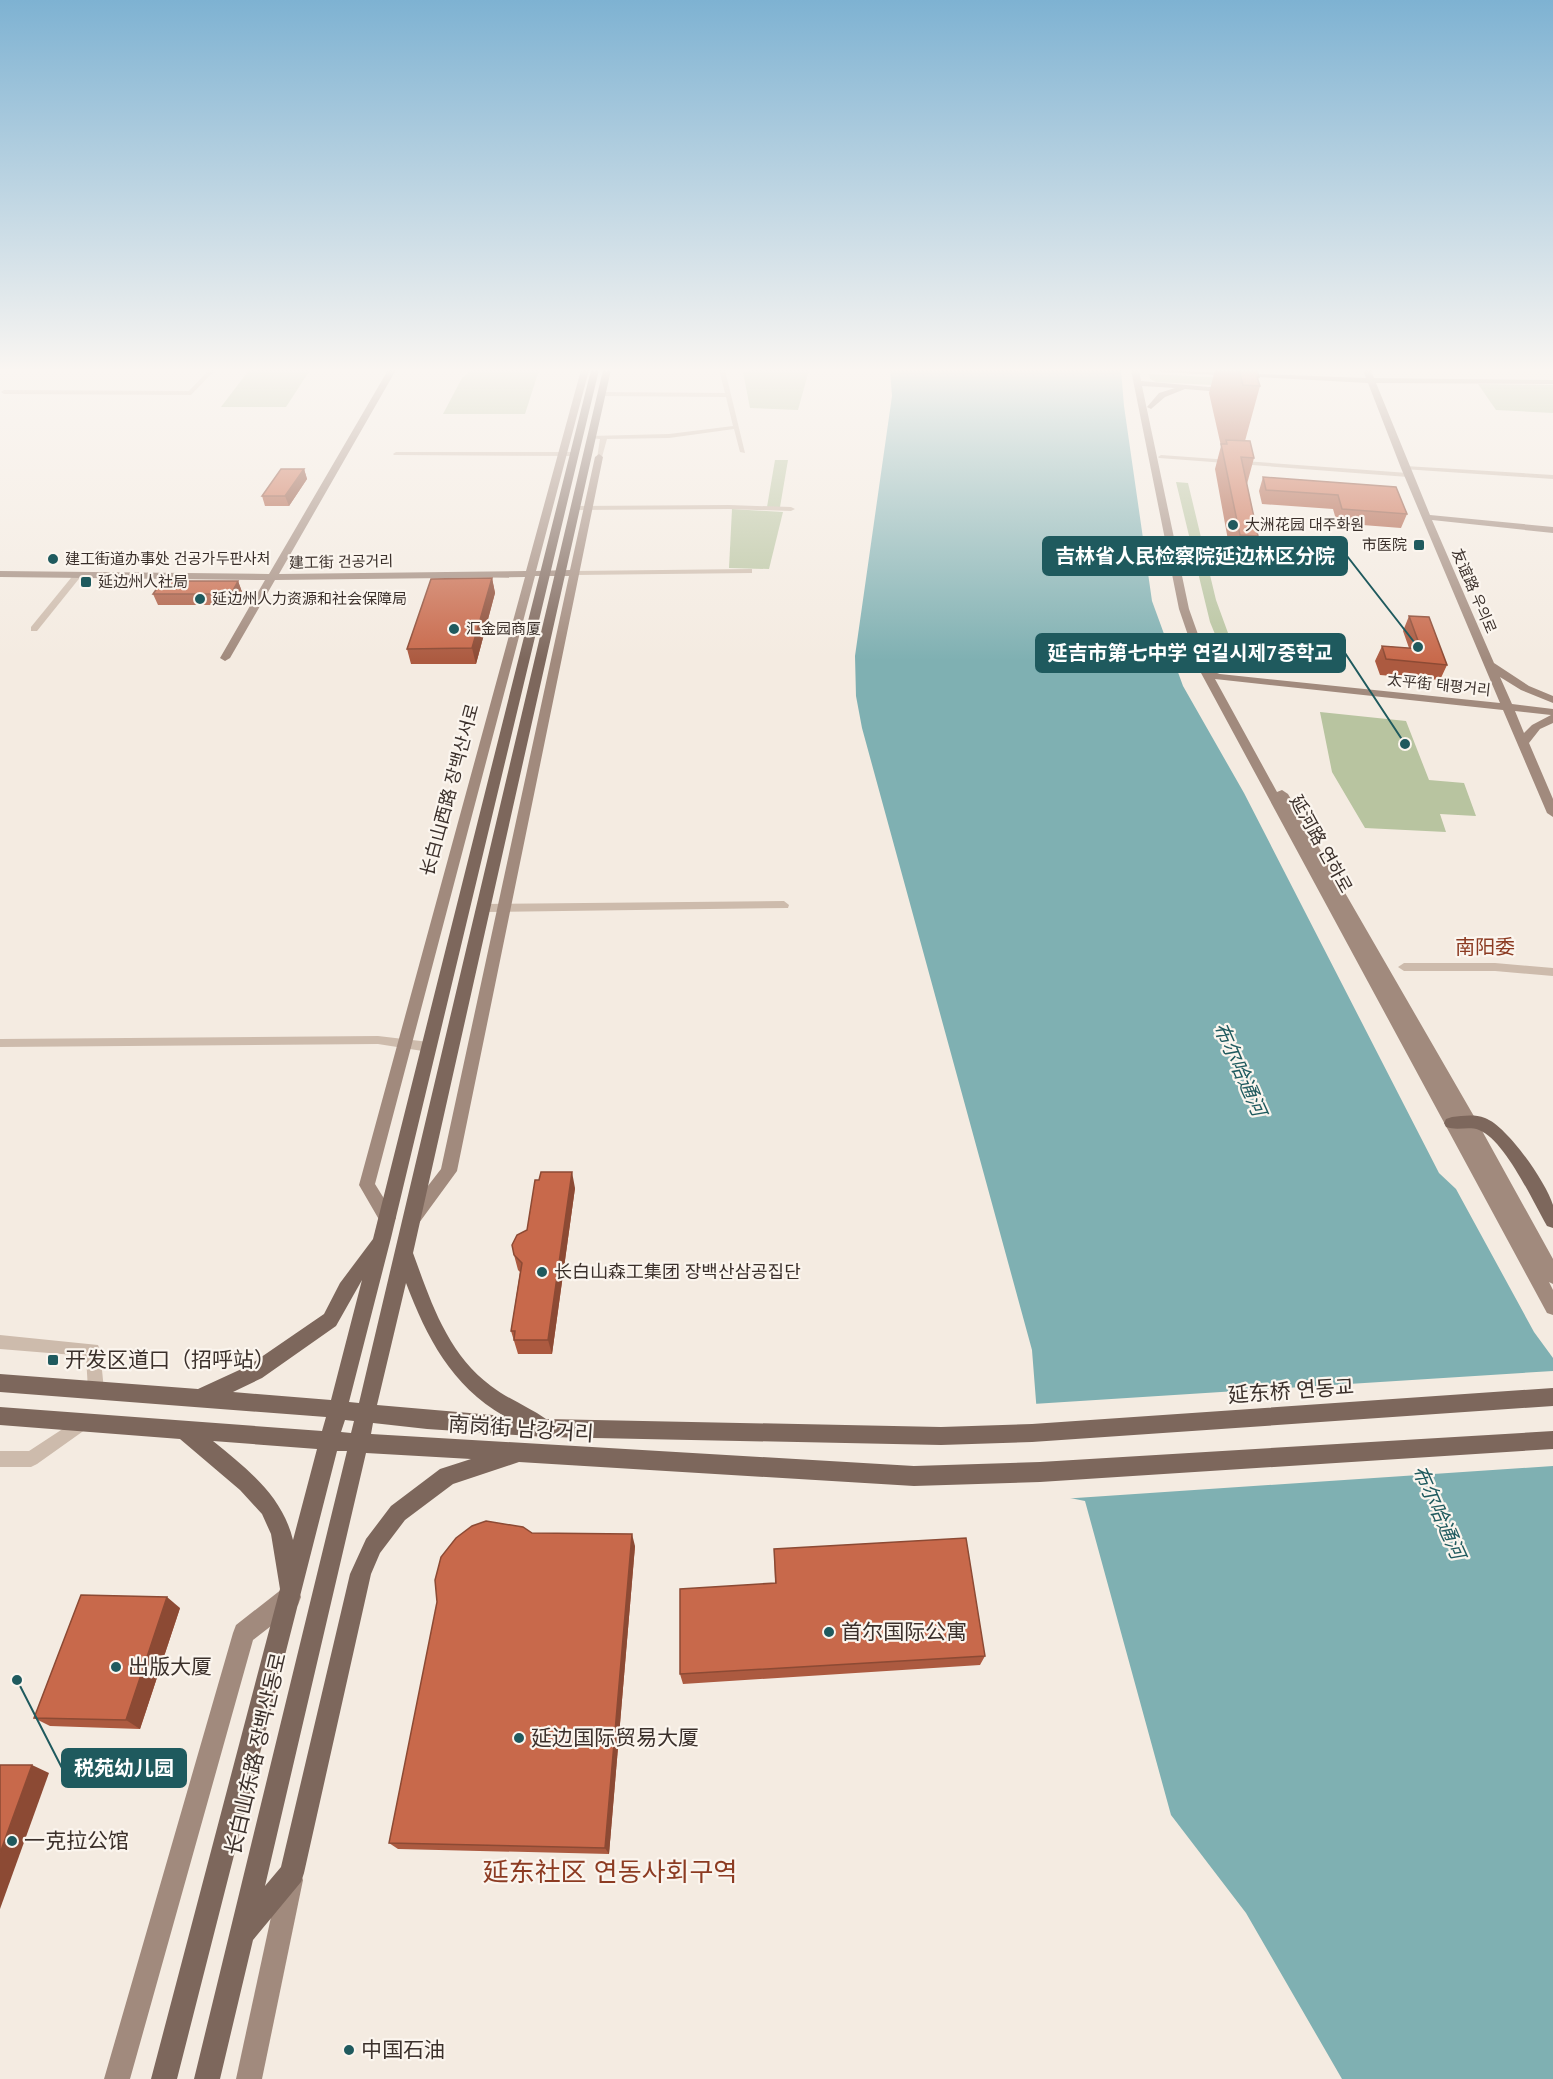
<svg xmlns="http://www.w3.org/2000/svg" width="1553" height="2079" font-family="'PT Sans','Noto Sans SC','Noto Sans KR',sans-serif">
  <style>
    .green { fill: #b8c4a0 }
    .water { fill: #7fb0b2 }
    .pier { fill: #f4ebe1 }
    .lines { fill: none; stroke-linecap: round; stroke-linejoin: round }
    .street { fill: #cdbbac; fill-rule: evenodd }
    .secondary { fill: #a18a7d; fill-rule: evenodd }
    .primary { fill: #7d675c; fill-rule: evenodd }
    .wall { fill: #ac5a40 }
    .shaded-wall { fill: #8c4a34 }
    .building { fill: #c8694b; stroke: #8c4a34; stroke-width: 1.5 }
    .poi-dot { fill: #1f5a5e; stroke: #fbf5ee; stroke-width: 2 }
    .labels { text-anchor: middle; stroke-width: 4.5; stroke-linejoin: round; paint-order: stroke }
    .far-poi-label { font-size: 15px; fill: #3b302b; stroke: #fbf5ee; text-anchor: start }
    .far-street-label { font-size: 15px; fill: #3b302b; stroke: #fbf5ee }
    .street-label { font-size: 18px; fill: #3b302b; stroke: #fbf5ee }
    .poi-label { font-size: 18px; fill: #3b302b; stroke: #fbf5ee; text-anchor: start }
    .neighbourhood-label { font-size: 20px; fill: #8c3b22; stroke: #fbf5ee }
    .water-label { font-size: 20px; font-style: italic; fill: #1f5a5e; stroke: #fbf5ee }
    .near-poi-label { font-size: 21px; fill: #3b302b; stroke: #fbf5ee; text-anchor: start }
    .near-street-label { font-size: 21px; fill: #3b302b; stroke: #fbf5ee }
    .near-quarter-label { font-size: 26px; fill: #8c3b22; stroke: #fbf5ee }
    .leader { fill: none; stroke: #1f5a5e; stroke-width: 2 }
    .callout-dot { fill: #1f5a5e; stroke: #fbf5ee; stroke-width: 2 }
    .callout { fill: #1f5a5e; stroke: #1f5a5e; stroke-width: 2 }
    .callout-label { font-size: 20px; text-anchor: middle; font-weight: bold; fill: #fff }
  </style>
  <rect width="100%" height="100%" fill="#f4ebe1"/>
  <g class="green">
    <path d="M 249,370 L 310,370 L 286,407 L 221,407 Z"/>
    <path d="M 472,370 L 539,370 L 525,414 L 443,414 L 462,378 Z"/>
    <path d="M 753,370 L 809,370 L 798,410 L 750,408 L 743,372 Z"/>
    <path d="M 1149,374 L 1228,378 L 1211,385 L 1156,382 L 1150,379 Z"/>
    <path d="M 1478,384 L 1553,385 L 1553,413 L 1496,410 Z"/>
    <path d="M 775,460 L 788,460 L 780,507 L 767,507 Z"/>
    <path d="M 1176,482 L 1188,483 L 1216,600 L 1236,655 L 1226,661 L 1210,622 Z"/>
    <path d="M 732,509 L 783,512 L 769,569 L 729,568 Z"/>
    <path d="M 1320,712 L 1406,721 L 1429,780 L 1464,783 L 1476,816 L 1440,814 L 1446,832 L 1365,828 L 1332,772 Z"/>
  </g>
  <path class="water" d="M 890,370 L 1121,370 L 1124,406 L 1152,601 L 1183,686 L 1244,793 L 1439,1173 L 1456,1189 L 1534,1332 L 1553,1358 L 1553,2079 L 1342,2079 L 1246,1913 L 1171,1815 L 1085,1501 L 1060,1496 L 1037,1414 L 1032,1350 L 862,728 L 856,696 L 855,656 L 892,396 Z"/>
  <path class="pier" d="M 1553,1371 L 1553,1466 L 1061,1499 L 1057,1497 L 1034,1415 L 1033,1404 Z"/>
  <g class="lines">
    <g class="street">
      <path d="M 209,370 L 215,370 L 191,395 L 4,394 L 1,392 L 4,390 L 189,391 Z"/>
      <path d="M 719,370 L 725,370 L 745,453 L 740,452 L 734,429 L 669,438 L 607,439 L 602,457 L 597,458 L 600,439 L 590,438 L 590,436 L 669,434 L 733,426 L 726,397 L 602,396 L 599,394 L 602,392 L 725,393 Z"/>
      <path d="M 396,452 L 574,452 L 577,454 L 574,456 L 394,455 L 393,454 Z"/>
      <path d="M 1161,455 L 1408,473 L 1411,475 L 1408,477 L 1159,458 L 1158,457 Z"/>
      <path d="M 1405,466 L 1553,475 L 1553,479 L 1403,469 L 1403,467 Z"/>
      <path d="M 729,505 L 791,507 L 795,509 L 791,511 L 729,509 L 575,510 L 571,508 L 575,506 Z"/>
      <path d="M 749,569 L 752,569 L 752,573 L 575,575 L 571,573 L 575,571 Z"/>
      <path d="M 75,573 L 82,575 L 37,631 L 31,631 L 31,627 Z"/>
      <path d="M 784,901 L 789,905 L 788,908 L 483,912 L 478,908 L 483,904 Z"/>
      <path d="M 1404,963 L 1495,963 L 1553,968 L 1553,976 L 1495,971 L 1404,971 L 1398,967 Z"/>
      <path d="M 378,1036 L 429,1042 L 435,1047 L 429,1052 L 378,1044 L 0,1047 L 0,1039 Z"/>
      <path d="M 0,1335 L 98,1345 L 100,1350 L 104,1390 L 101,1395 L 96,1397 L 91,1395 L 88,1390 L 86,1356 L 0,1349 Z"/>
      <path d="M 84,1415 L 89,1417 L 92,1422 L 89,1427 L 37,1464 L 31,1467 L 0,1467 L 0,1451 L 29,1451 Z"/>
    </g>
    <g class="secondary">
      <path d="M 388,370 L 396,370 L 279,574 L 526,571 L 581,370 L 589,370 L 536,571 L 570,570 L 595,457 L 599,454 L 603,457 L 457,1171 L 419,1223 L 413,1225 L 407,1223 L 404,1218 L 407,1213 L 441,1169 L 569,576 L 535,576 L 375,1184 L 396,1218 L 393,1223 L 387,1225 L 381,1223 L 359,1185 L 525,577 L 275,580 L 230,658 L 225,661 L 220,658 L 265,580 L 0,577 L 0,571 L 269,574 Z"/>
      <path d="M 1131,370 L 1139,370 L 1141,381 L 1209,387 L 1231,385 L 1235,387 L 1209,391 L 1185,389 L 1165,397 L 1151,409 L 1147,407 L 1159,393 L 1175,388 L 1142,386 L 1189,609 L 1211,671 L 1220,674 L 1500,703 L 1401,468 L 1368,383 L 1162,372 L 1158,370 L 1366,378 L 1363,370 L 1371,370 L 1374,378 L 1553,380 L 1553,384 L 1376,383 L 1430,515 L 1553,527 L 1553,533 L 1432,520 L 1494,663 L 1529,686 L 1553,696 L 1553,703 L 1521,690 L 1500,677 L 1512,704 L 1553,709 L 1553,723 L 1540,729 L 1529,743 L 1553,799 L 1553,817 L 1547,813 L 1503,710 L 1215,679 L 1277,792 L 1282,790 L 1288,794 L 1475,1118 L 1553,1259 L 1553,1284 L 1549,1282 L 1553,1290 L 1553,1315 L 1547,1313 L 1201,673 L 1179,609 ZM 1515,711 L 1551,715 L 1532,725 L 1524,733 Z"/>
      <path d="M 290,1586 L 298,1589 L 301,1597 L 298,1605 L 253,1640 L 130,2079 L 104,2079 L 233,1633 L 236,1625 L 282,1589 Z"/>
      <path d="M 291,1868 L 300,1871 L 303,1880 L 262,2079 L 236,2079 L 279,1880 L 282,1871 Z"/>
    </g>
    <g class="primary">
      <path d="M 591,370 L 599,370 L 391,1238 L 349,1402 L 359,1403 L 603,370 L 611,370 L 413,1253 C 431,1302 447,1353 491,1386 C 508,1399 529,1407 546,1419 L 941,1427 L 1032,1424 L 1553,1388 L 1553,1406 L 1032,1442 L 941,1445 L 546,1437 L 427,1429 L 373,1423 L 371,1434 L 914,1466 L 1040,1462 L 1553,1431 L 1553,1449 L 1040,1482 L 914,1486 L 519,1462 L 453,1484 L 405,1520 L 380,1553 L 371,1574 L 304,1873 L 301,1882 L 253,1940 L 220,2079 L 194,2079 L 347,1451 L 337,1451 L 177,2079 L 151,2079 L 280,1589 L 271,1534 L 262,1514 L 240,1490 L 180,1439 L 0,1425 L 0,1407 L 322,1431 L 326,1417 L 0,1392 L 0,1374 L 198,1389 L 248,1366 L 324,1314 L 340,1283 L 373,1239 ZM 362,1280 L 331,1400 L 233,1392 L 262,1378 L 336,1326 ZM 406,1283 C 427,1338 451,1385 504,1416 L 377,1405 ZM 345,1420 L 354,1421 L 351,1433 L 341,1432 ZM 213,1441 L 317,1449 L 293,1540 C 282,1495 247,1469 213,1441 ZM 366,1453 L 471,1459 L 440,1469 L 391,1506 L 366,1539 L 350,1574 L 281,1867 L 265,1886 Z"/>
      <path d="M 1452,1117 C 1463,1116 1474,1114 1485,1118 C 1507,1126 1546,1182 1553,1205 C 1553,1211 1553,1221 1553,1228 L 1547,1226 C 1533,1202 1505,1140 1479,1130 C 1469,1126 1457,1131 1446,1127 L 1444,1123 L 1446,1119 Z"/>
    </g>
  </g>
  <g class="wall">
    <path d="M 1215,370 L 1257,370 L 1259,377 L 1258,380 L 1260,386 L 1245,441 L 1254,458 L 1247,484 L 1258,536 L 1250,563 L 1232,562 L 1215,469 L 1221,446 L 1209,393 Z"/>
    <path d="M 304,469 L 307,479 L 289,506 L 265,506 L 262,496 Z"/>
    <path d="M 1263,477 L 1396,487 L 1407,514 L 1401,528 L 1337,523 L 1333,509 L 1262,504 L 1259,491 Z"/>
    <path d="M 492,578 L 495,593 L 476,664 L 411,664 L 407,649 Z"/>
    <path d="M 238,581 L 242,592 L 235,605 L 158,605 L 153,594 Z"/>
    <path d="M 1409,616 L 1447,665 L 1440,680 L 1380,675 L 1375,661 L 1382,646 L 1409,648 L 1403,631 Z"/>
    <path d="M 575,1188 L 552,1354 L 518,1354 L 511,1331 L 520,1272 L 518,1270 L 514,1255 L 527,1230 Z"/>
    <path d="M 635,1546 L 609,1854 L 398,1849 L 389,1843 Z"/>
    <path d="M 774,1549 L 985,1656 L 980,1665 L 683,1684 L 680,1674 L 775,1583 Z"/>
    <path d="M 180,1608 L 140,1729 L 50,1726 L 34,1718 Z"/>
  </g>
  <g class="shaded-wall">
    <path d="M 304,469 L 307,479 L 289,506 L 285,496 Z"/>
    <path d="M 492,578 L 495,593 L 476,664 L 472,648 Z"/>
    <path d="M 238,581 L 242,592 L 235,605 L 231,594 Z"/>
    <path d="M 572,1172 L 575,1188 L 552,1354 L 548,1340 Z"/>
    <path d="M 632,1534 L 635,1546 L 609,1854 L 605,1848 Z"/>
    <path d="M 167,1597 L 180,1608 L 140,1729 L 126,1720 Z"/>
    <path d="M 32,1765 L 49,1773 L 0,1909 L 0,1853 Z"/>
  </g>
  <g class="building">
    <path d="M 1239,370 L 1257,370 L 1259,377 L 1257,377 L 1260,386 L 1243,385 Z"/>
    <path d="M 1226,440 L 1250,441 L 1254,458 L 1241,457 L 1258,536 L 1240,535 L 1221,444 L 1227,444 Z"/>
    <path d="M 281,469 L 304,469 L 285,496 L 262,496 Z"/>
    <path d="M 1263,477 L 1396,487 L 1407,514 L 1342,509 L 1338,495 L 1266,490 Z"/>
    <path d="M 492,578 L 472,648 L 407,649 L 431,579 Z"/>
    <path d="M 162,581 L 238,581 L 231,594 L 153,594 Z"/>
    <path d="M 1409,616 L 1429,617 L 1447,665 L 1386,659 L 1382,646 L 1421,649 Z"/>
    <path d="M 541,1172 L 572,1172 L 548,1340 L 514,1340 L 515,1331 L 511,1331 L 522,1263 L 514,1255 L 512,1245 L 517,1235 L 527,1230 L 535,1180 L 539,1180 Z"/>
    <path d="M 486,1521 L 523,1527 L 532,1533 L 632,1534 L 605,1848 L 389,1843 L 437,1602 L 435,1580 L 441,1557 L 456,1538 L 472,1526 Z"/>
    <path d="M 966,1538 L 985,1656 L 680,1674 L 680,1589 L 776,1583 L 774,1549 Z"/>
    <path d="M 81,1595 L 167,1597 L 126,1720 L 34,1718 Z"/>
    <path d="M 0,1765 L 32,1765 L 0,1853 Z"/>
  </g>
  <linearGradient id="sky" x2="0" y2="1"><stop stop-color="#7eb2d2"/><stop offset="0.56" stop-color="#faf6f2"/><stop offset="1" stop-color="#faf6f2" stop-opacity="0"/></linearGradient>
  <rect width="1553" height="661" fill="url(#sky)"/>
  <g class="poi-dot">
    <circle cx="1233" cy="525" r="6"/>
    <rect x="1413" y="539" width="12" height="12" rx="3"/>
    <circle cx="53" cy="559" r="6"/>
    <rect x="80" y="576" width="12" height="12" rx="3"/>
    <circle cx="200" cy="599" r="6"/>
    <circle cx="454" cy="629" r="6"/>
    <circle cx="542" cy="1272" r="6"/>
    <rect x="47" y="1354" width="12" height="12" rx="3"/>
    <circle cx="829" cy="1632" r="6"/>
    <circle cx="116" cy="1667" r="6"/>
    <circle cx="519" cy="1738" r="6"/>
    <circle cx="12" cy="1841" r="6"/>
    <circle cx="349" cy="2050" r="6"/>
  </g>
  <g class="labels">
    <g class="far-poi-label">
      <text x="1245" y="530">大洲花园 대주화원</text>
      <text x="1407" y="550" text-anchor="end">市医院</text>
      <text x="65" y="564">建工街道办事处 건공가두판사처</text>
      <text x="98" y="587">延边州人社局</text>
      <text x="212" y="604">延边州人力资源和社会保障局</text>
      <text x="466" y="634">汇金园商厦</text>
    </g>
    <g class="far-street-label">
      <text transform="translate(341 562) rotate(-1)" y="5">建工街 건공거리</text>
      <text transform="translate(1474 591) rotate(67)" y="5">友谊路 우의로</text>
      <text transform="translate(1439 685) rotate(6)" y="5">太平街 태평거리</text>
    </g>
    <g class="street-label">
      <text transform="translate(450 790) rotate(-75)" y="6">长白山西路 장백산서로</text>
      <text transform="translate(1321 844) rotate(61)" y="6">延河路 연하로</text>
    </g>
    <g class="poi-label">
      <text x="554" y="1278">长白山森工集团 장백산삼공집단</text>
    </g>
    <g class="neighbourhood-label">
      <text x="1485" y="954">南阳委</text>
    </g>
    <g class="water-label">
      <text transform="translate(1240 1069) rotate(66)" y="7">布尔哈通河</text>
      <text transform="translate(1439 1512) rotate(66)" y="7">布尔哈通河</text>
    </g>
    <g class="near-poi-label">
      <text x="65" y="1367">开发区道口（招呼站）</text>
      <text x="841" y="1639">首尔国际公寓</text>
      <text x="128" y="1674">出版大厦</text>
      <text x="531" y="1745">延边国际贸易大厦</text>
      <text x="24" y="1848">一克拉公馆</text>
      <text x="361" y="2057">中国石油</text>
    </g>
    <g class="near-street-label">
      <text transform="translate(1291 1391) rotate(-4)" y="7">延东桥 연동교</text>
      <text transform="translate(521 1429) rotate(4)" y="7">南岗街 남강거리</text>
      <text transform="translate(256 1754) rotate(-77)" y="7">长白山东路 장백산동로</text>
    </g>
    <g class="near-quarter-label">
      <text x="610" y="1881">延东社区 연동사회구역</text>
    </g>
  </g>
  <path class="leader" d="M1418 647L1347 556M1405 744L1345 653M17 1680L62 1768"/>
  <g class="callout-dot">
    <circle cx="1418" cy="647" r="6"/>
    <circle cx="1405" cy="744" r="6"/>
    <circle cx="17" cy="1680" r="6"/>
  </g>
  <g class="callout">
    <rect x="1043" y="537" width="304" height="38" rx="6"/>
    <rect x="1036" y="634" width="309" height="38" rx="6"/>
    <rect x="62" y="1749" width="124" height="38" rx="6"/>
  </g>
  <g class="callout-label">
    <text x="1195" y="563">吉林省人民检察院延边林区分院</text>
    <text x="1190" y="660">延吉市第七中学 연길시제7중학교</text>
    <text x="124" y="1775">税苑幼儿园</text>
  </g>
</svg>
